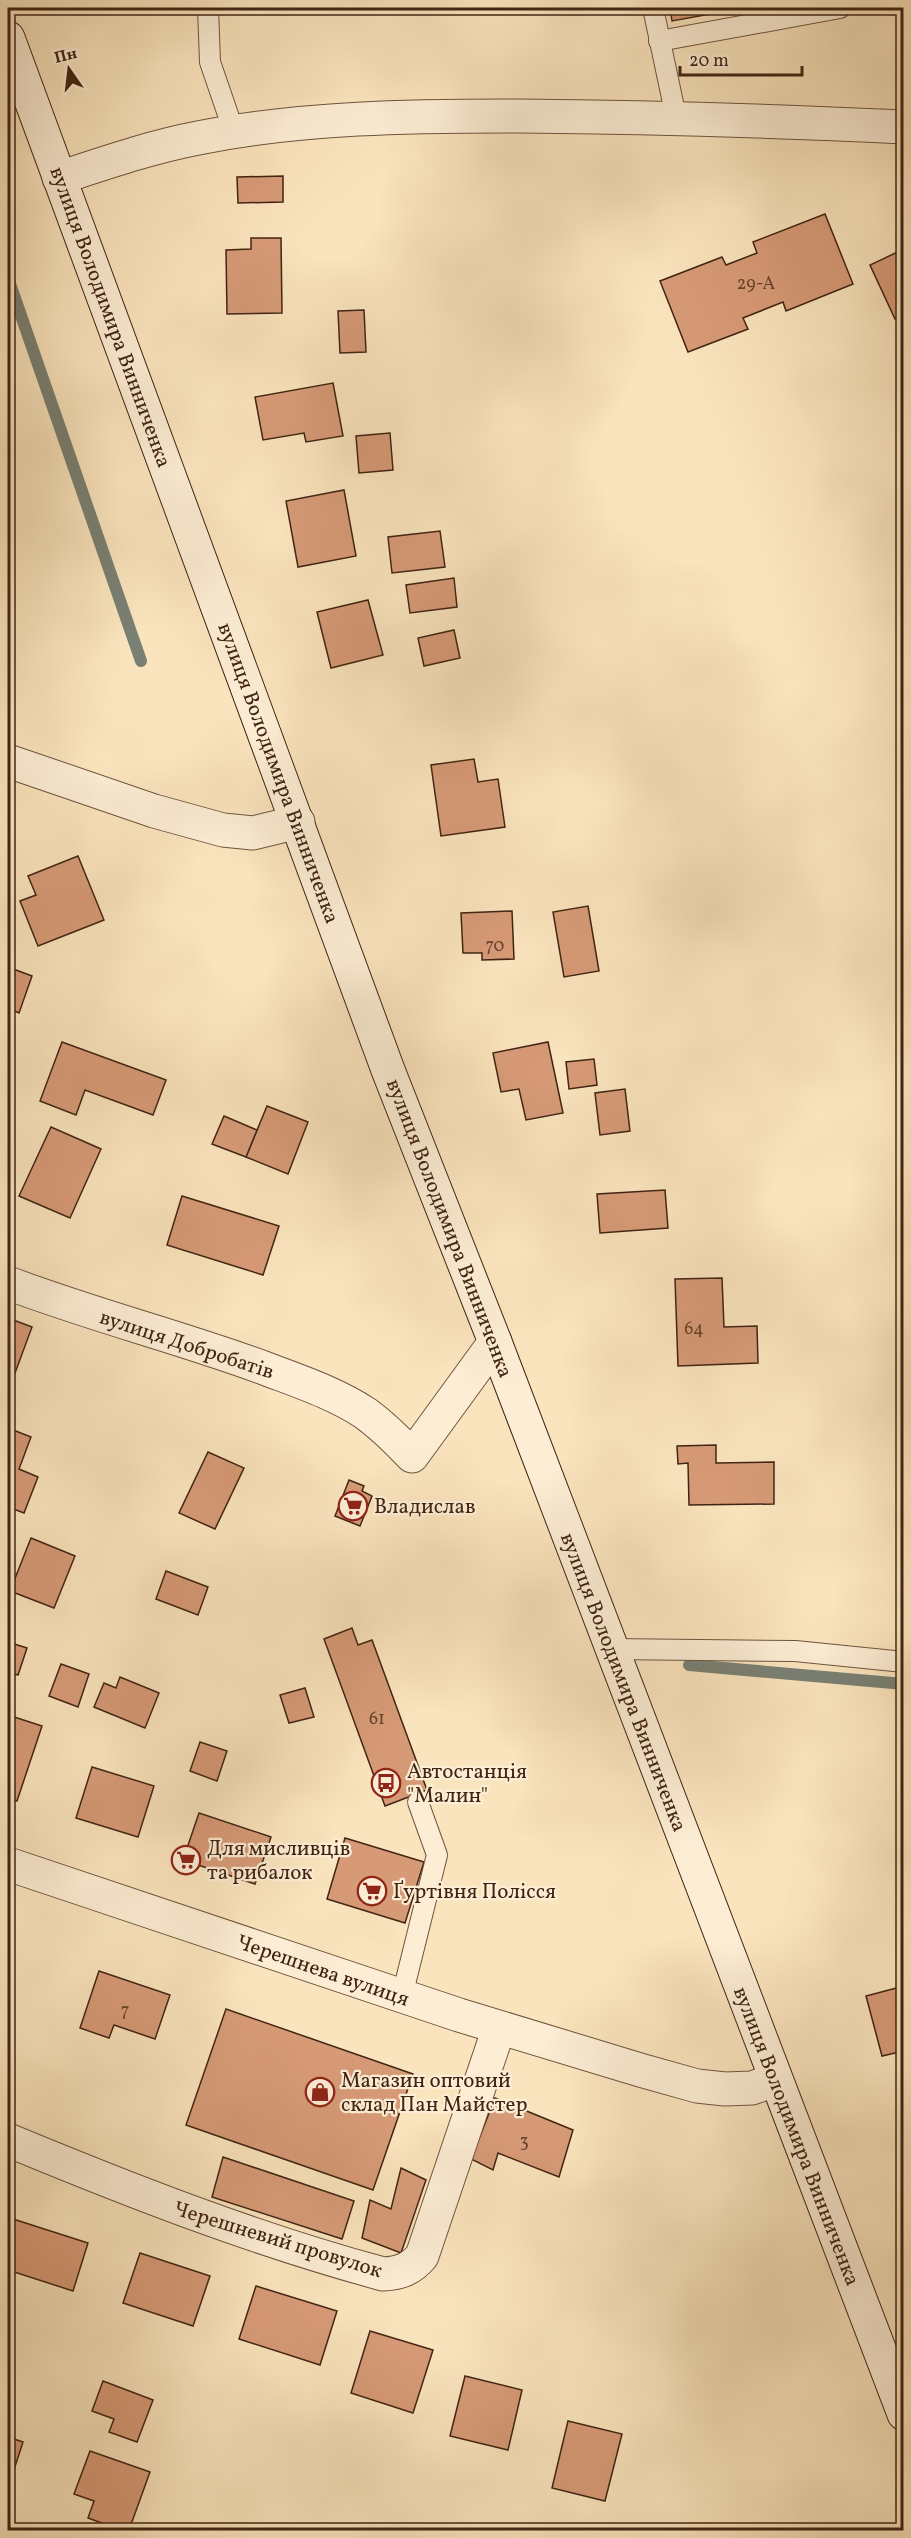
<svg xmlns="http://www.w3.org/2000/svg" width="911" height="2538" font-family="Vollkorn,serif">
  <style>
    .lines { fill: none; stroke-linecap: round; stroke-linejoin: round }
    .stream { stroke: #798074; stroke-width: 12 }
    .building { fill: #d79a77; stroke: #402413; stroke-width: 1.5 }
    .lane-casing { stroke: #6e543e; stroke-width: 22 }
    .street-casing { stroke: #6e543e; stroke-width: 35 }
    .secondary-casing { stroke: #402413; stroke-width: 35 }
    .lane { stroke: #fcedd4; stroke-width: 20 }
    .street { stroke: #fcedd4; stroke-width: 33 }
    .secondary { stroke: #fcedd4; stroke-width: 33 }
    .labels { text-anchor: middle; stroke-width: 4.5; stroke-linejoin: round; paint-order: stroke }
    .number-label { font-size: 18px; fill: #66422c }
    .street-label { font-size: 21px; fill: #402413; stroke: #fcedd4 }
    .poi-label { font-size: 21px; fill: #402413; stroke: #fcedd4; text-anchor: start }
  </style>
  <rect width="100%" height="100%" fill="#fae4bd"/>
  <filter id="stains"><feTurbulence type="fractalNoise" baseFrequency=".00333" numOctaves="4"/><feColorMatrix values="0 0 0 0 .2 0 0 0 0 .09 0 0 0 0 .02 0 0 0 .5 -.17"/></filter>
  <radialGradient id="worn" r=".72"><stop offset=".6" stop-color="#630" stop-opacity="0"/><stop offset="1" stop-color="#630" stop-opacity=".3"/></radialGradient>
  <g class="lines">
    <g class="stream">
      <path d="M 8,278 L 141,661"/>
      <path d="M 689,1665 L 904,1684"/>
    </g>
  </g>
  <g class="building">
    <path d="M 670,8 L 744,8 L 672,21 Z"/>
    <path d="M 283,176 L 283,202 L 238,203 L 237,177 Z"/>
    <path d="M 825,214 L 853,284 L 786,311 L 783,302 L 743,318 L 748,329 L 688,352 L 660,281 L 722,257 L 726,265 L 757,253 L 753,242 Z"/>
    <path d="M 251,238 L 281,238 L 282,313 L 227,314 L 226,250 L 251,249 Z"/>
    <path d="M 904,249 L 904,315 L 895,319 L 870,265 Z"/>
    <path d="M 364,310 L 366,352 L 340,353 L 338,311 Z"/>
    <path d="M 333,383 L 343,436 L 306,442 L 304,433 L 263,440 L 255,397 Z"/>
    <path d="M 390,433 L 393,470 L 359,473 L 356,436 Z"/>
    <path d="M 344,490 L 356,556 L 298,567 L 286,501 Z"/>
    <path d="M 440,531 L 445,567 L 392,573 L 388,537 Z"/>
    <path d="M 454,578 L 457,607 L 410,613 L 406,585 Z"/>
    <path d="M 368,600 L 383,655 L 331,668 L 317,612 Z"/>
    <path d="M 454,630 L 460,658 L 424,666 L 418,638 Z"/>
    <path d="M 474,759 L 478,782 L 498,779 L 505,827 L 441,836 L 431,765 Z"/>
    <path d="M 78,856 L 104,920 L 38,946 L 20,901 L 36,895 L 28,876 Z"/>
    <path d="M 588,906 L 599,971 L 564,977 L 553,912 Z"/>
    <path d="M 512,911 L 514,959 L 482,960 L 482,953 L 463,953 L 461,913 Z"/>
    <path d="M 8,967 L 32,976 L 19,1013 L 8,1008 Z"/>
    <path d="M 62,1042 L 166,1080 L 153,1115 L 85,1090 L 76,1115 L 40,1101 Z"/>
    <path d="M 548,1042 L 563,1113 L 526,1120 L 519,1089 L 501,1092 L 493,1053 Z"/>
    <path d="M 594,1059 L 597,1085 L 569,1089 L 566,1062 Z"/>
    <path d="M 625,1089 L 630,1131 L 600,1135 L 595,1093 Z"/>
    <path d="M 267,1106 L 308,1122 L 288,1174 L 246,1157 Z"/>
    <path d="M 224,1116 L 257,1130 L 246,1157 L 212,1144 Z"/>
    <path d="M 51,1127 L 101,1149 L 70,1218 L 19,1196 Z"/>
    <path d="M 665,1190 L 668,1228 L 600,1233 L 597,1194 Z"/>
    <path d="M 182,1196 L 279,1226 L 263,1275 L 167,1245 Z"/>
    <path d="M 722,1278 L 724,1327 L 757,1326 L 758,1363 L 678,1366 L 675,1279 Z"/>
    <path d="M 8,1318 L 32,1327 L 8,1392 Z"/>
    <path d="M 8,1428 L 31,1437 L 19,1469 L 38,1477 L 24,1513 L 8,1507 Z"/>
    <path d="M 716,1445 L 716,1463 L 774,1462 L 774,1504 L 689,1505 L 688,1463 L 678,1464 L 677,1446 Z"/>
    <path d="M 208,1452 L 244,1468 L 215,1529 L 179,1513 Z"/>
    <path d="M 349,1480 L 364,1486 L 362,1491 L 372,1496 L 360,1526 L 335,1516 Z"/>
    <path d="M 31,1538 L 75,1556 L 54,1608 L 10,1591 Z"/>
    <path d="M 166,1571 L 208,1587 L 198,1615 L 156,1599 Z"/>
    <path d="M 352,1628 L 358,1645 L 372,1640 L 427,1790 L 385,1806 L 324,1639 Z"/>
    <path d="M 8,1642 L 27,1648 L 18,1675 L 8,1672 Z"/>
    <path d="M 61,1664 L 89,1674 L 78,1707 L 49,1696 Z"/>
    <path d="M 120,1677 L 159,1693 L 145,1728 L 94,1707 L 104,1683 L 116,1688 Z"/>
    <path d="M 305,1688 L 314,1717 L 289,1723 L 280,1695 Z"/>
    <path d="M 8,1715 L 42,1726 L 17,1801 L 8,1797 Z"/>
    <path d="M 200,1742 L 227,1751 L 217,1781 L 190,1771 Z"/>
    <path d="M 92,1767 L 154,1786 L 138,1837 L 76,1818 Z"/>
    <path d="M 199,1813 L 271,1837 L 255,1884 L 183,1860 Z"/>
    <path d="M 345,1838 L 424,1862 L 405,1923 L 327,1899 Z"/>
    <path d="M 99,1971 L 170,1995 L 155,2039 L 114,2025 L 109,2038 L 80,2028 Z"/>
    <path d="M 904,1986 L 904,2051 L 882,2056 L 866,1996 Z"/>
    <path d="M 226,2009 L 413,2074 L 373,2190 L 186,2125 Z"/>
    <path d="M 495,2098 L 573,2130 L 559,2177 L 498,2153 L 493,2170 L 471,2159 Z"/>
    <path d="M 223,2157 L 354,2201 L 342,2239 L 212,2197 Z"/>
    <path d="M 401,2168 L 426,2180 L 401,2253 L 362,2238 L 370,2200 L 391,2209 Z"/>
    <path d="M 10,2218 L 88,2243 L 73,2291 L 8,2270 Z"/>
    <path d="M 140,2253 L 210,2276 L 193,2326 L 123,2303 Z"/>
    <path d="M 256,2286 L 337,2311 L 320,2365 L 239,2339 Z"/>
    <path d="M 370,2331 L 433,2350 L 413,2413 L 351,2393 Z"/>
    <path d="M 465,2376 L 522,2390 L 508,2450 L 450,2436 Z"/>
    <path d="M 103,2381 L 153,2400 L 137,2442 L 109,2432 L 114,2419 L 92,2411 Z"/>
    <path d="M 568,2421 L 622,2434 L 605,2501 L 552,2488 Z"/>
    <path d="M 8,2437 L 23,2442 L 8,2488 Z"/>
    <path d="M 90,2451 L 150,2472 L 129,2530 L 121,2530 L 88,2518 L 94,2501 L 74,2494 Z"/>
  </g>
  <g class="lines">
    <g class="lane-casing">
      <g id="lane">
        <path d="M 208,8 L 210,62 L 234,132"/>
        <path d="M 653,8 L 676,117"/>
        <path d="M 659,41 L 840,8"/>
        <path d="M 611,1649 L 795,1651 L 904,1662"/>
        <path d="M 402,1996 L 437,1855 L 418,1802"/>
      </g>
    </g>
    <g class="street-casing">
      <g id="street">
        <path d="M 59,178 C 105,163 151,147 198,138 C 303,117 412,116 519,116 C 647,117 775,121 904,127"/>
        <path d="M 8,761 L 154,811 L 223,830 L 253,833 L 298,822"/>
        <path d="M 8,1283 C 92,1315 180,1337 264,1368 C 298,1381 335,1393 365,1413 C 383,1426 397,1440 412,1456 L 495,1342"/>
        <path d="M 8,1864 L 459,2015 L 640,2070 L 697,2086 L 725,2089 L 752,2088 L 775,2080"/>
        <path d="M 8,2140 C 131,2191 254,2239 383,2274 C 401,2273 411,2269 422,2256 L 499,2028"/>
      </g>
    </g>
    <g class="secondary-casing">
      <path id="secondary" d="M 8,38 L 388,1070 L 495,1342 L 904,2414"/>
    </g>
    <use href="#lane" class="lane"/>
    <use href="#street" class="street"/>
    <use href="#secondary" class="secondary"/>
  </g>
  <defs>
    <g id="supermarket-ring" transform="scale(1.5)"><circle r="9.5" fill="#fcedd4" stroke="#8f2418" stroke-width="1.5"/><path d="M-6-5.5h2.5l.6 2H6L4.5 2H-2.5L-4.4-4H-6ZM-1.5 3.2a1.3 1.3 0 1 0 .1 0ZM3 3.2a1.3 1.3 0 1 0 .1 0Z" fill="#8f2418"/></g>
    <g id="bus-ring" transform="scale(1.5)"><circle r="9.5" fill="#fcedd4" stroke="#8f2418" stroke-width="1.5"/><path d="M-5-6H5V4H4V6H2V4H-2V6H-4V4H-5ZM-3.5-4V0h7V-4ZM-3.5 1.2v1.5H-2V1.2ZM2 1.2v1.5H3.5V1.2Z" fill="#8f2418"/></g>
    <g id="shop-ring" transform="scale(1.5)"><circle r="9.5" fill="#fcedd4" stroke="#8f2418" stroke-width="1.5"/><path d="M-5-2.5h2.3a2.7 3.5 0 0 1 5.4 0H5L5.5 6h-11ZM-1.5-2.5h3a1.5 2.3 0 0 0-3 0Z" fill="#8f2418"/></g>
  </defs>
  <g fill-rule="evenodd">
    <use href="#supermarket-ring" x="353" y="1506"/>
    <use href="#bus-ring" x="386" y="1783"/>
    <use href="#supermarket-ring" x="186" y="1860"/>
    <use href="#supermarket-ring" x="372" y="1891"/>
    <use href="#shop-ring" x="320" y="2092"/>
  </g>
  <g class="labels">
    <g class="number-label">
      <text x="756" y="289">29-А</text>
      <text x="495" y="951">70</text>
      <text x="694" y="1334">64</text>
      <text x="377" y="1724">61</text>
      <text x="125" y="2016">7</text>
      <text x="524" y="2147">3</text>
    </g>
    <g class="street-label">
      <text transform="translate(111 317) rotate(70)" y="7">вулиця Володимира Винниченка</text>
      <text transform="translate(279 773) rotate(70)" y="7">вулиця Володимира Винниченка</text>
      <text transform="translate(450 1228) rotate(69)" y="7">вулиця Володимира Винниченка</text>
      <text transform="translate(187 1344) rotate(18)" y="7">вулиця Добробатів</text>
      <text transform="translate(624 1682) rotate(69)" y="7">вулиця Володимира Винниченка</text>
      <text transform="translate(323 1970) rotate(19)" y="7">Черешнева вулиця</text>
      <text transform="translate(797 2136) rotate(69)" y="7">вулиця Володимира Винниченка</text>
      <text transform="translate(278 2239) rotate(17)" y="7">Черешневий провулок</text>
    </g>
    <g class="poi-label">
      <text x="374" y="1513">Владислав</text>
      <text x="407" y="1778">Автостанція<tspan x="407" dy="24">"Малин"</tspan></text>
      <text x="207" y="1855">Для мисливців<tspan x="207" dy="24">та рибалок</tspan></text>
      <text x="393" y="1898">Ґуртівня Полісся</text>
      <text x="341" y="2087">Магазин оптовий<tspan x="341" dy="24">склад Пан Майстер</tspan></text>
    </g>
  </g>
  <rect width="911" height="2538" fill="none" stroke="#fae4bd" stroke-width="30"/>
  <rect x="9" y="9" width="893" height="2520" fill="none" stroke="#402413" stroke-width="3"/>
  <rect x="15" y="15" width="881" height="2508" fill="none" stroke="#402413" stroke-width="1.5"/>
  <g transform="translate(69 69) rotate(346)" stroke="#fcedd4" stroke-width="4.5" paint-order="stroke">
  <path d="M0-4.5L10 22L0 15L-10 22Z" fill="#402413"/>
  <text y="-9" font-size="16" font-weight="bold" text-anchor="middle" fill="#402413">Пн</text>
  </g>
  <path d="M680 66v9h122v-9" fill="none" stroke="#402413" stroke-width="3"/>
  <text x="689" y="66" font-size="18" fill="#402413" stroke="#fcedd4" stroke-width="4.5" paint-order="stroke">20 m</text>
  <rect width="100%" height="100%" filter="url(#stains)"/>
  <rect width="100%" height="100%" fill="url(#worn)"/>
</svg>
